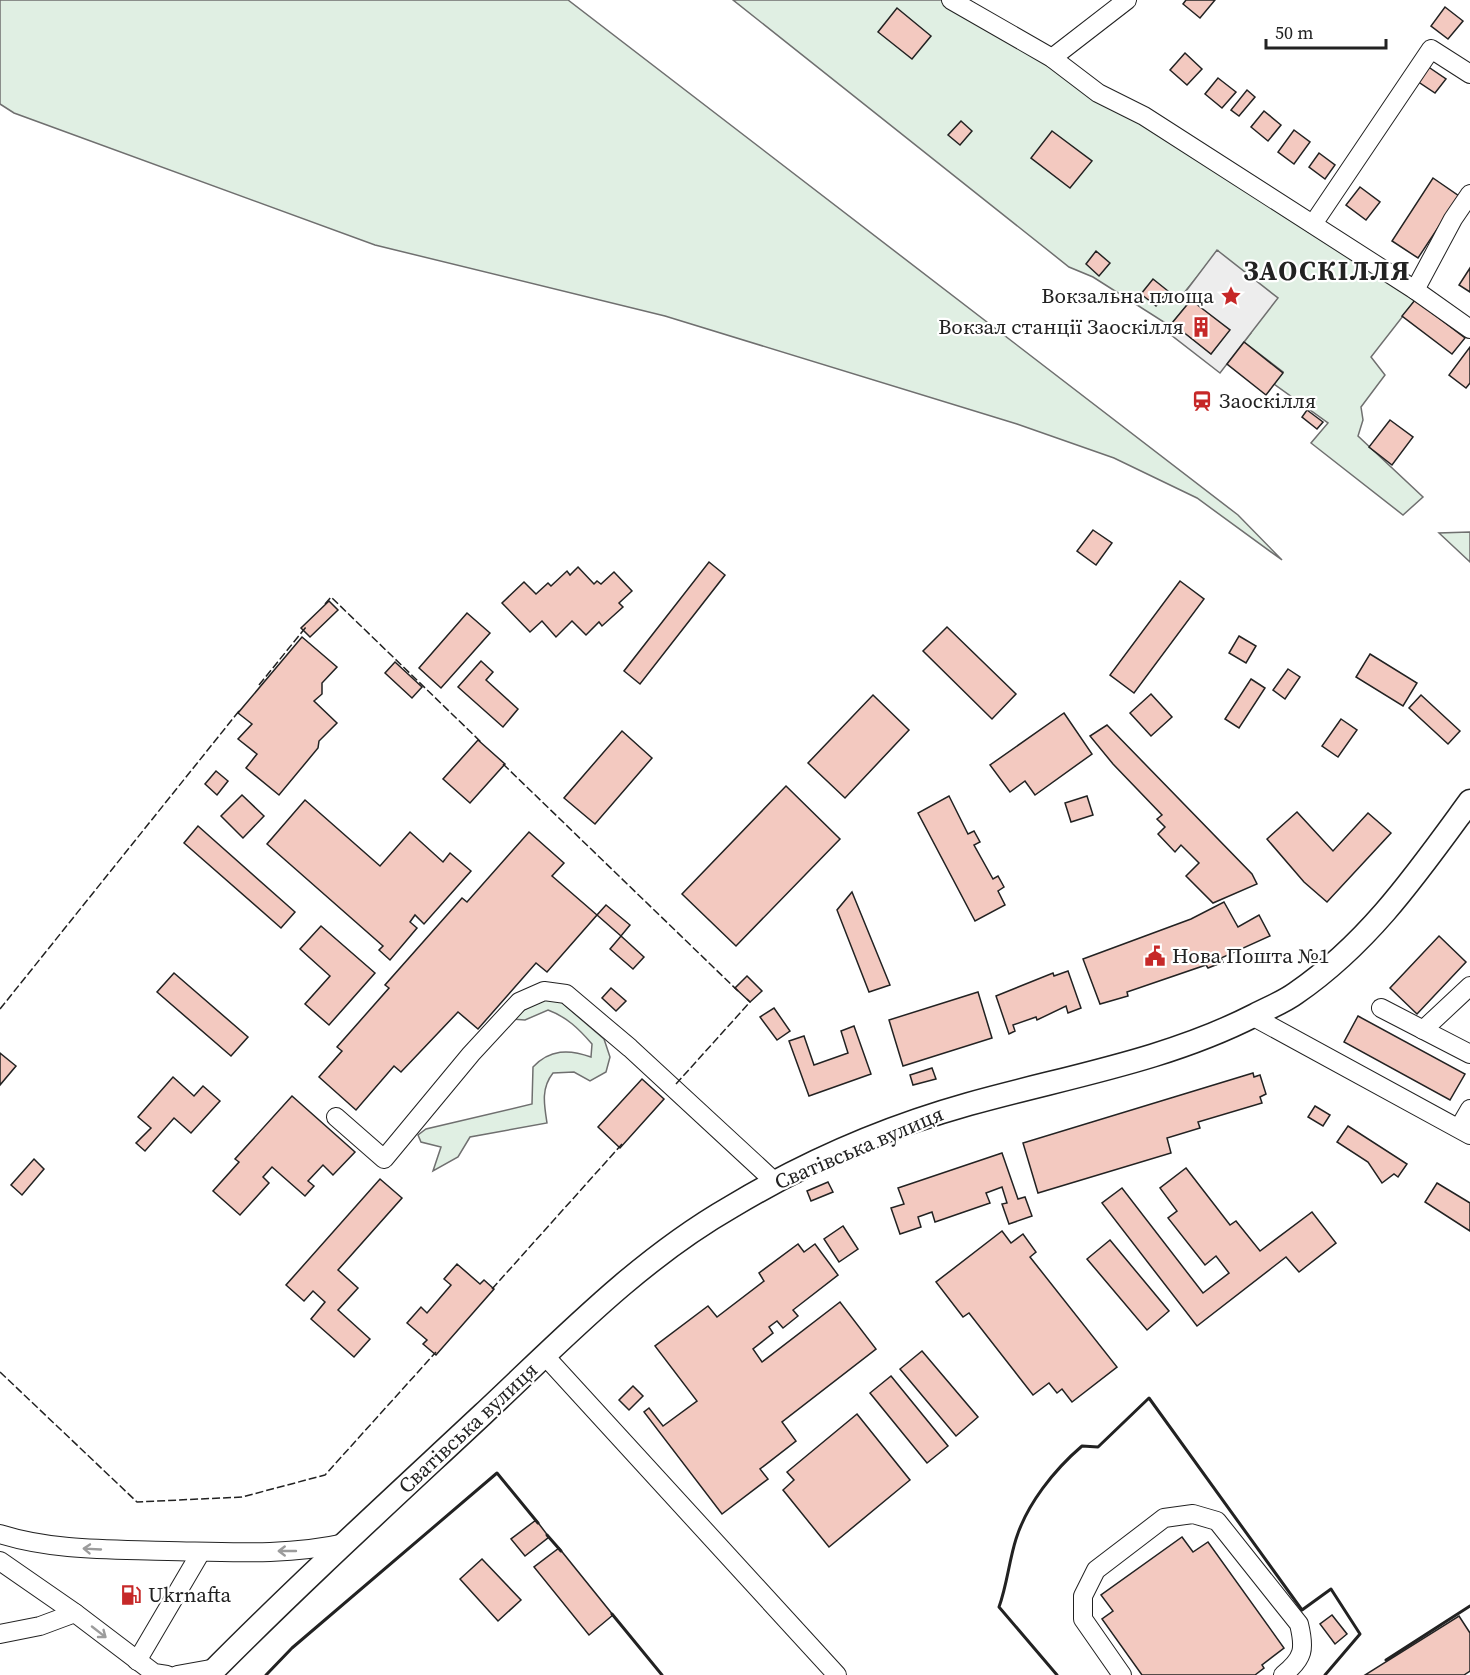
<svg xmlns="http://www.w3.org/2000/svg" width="1470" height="1675" font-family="'Source Serif 4',serif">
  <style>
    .green { fill: #e0efe3; stroke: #6f6f6f; stroke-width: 1.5 }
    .parking { fill: #ededed; stroke: #6f6f6f; stroke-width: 1.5 }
    .building { fill: #f3c9c0; stroke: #222; stroke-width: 1.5 }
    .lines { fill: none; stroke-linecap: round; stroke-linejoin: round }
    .minor-casing { stroke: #222; stroke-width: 20 }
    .major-casing { stroke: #222; stroke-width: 25 }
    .minor { stroke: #fff; stroke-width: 18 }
    .major { stroke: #fff; stroke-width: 22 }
    .fence { stroke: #222; stroke-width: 1.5; stroke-dasharray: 8 3; stroke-linecap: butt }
    .wall { stroke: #222; stroke-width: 3 }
    .oneway { stroke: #9c9c9c }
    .labels { text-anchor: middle; stroke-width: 4.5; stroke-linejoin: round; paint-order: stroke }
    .poi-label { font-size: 21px; fill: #222; stroke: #fff; text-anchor: start }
    .street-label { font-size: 21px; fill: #222; stroke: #fff }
    .district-label { font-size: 27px; font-weight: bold; letter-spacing: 1.5px; fill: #222; stroke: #fff }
  </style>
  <rect width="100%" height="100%" fill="#fff"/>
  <g class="green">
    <path d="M 0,0 L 568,0 L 1238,515 L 1282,560 L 1197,498 L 1114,458 L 1017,424 L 665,316 L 375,245 L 14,113 L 0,104 Z"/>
    <path d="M 733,0 L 950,0 L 1421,293 L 1371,357 L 1385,375 L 1361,407 L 1363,420 L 1358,436 L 1423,497 L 1403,515 L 1311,443 L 1328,423 L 1274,384 L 1283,372 L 1244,342 L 1251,333 L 1218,251 L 1183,294 L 1188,304 L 1170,326 L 1093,277 L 1069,267 Z"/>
    <path d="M 1470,532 L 1470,562 L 1439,533 Z"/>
    <path d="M 544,997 L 561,1002 L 604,1039 L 610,1057 L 606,1072 L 590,1081 L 574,1072 L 553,1073 C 541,1088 544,1104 547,1123 L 470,1137 L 458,1157 L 433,1171 L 441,1147 L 421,1142 L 418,1135 L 426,1129 L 532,1104 L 533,1067 C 550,1049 569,1049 591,1057 L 592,1044 C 579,1029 567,1017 548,1010 L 525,1020 L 510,1019 Z"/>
  </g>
  <path class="parking" d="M 1217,250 L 1278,298 L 1220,373 L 1166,331 L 1172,323 L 1211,354 L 1229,330 L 1183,295 Z"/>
  <g class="building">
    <path d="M 1186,0 L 1215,0 L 1200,18 L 1183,4 Z"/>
    <path d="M 1445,7 L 1463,21 L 1448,39 L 1431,26 Z"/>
    <path d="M 897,8 L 931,36 L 912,59 L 878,32 Z"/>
    <path d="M 1185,53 L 1202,69 L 1187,85 L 1170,70 Z"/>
    <path d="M 1427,66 L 1446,79 L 1435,93 L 1417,81 Z"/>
    <path d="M 1218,78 L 1236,92 L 1222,108 L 1205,94 Z"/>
    <path d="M 1247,90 L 1255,97 L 1239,116 L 1231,110 Z"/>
    <path d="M 1264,111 L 1281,125 L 1268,141 L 1251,127 Z"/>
    <path d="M 961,121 L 972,131 L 960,145 L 948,135 Z"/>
    <path d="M 1294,130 L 1310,142 L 1294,164 L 1278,152 Z"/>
    <path d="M 1052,131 L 1092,161 L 1070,188 L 1031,158 Z"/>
    <path d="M 1319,153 L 1335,165 L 1325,179 L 1309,167 Z"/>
    <path d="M 1433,178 L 1459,196 L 1418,258 L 1392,241 Z"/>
    <path d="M 1360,187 L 1380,202 L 1366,220 L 1346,205 Z"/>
    <path d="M 1096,251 L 1110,263 L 1099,276 L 1086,264 Z"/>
    <path d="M 1470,268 L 1470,292 L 1459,285 Z"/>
    <path d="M 1153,279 L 1168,291 L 1156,306 L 1141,294 Z"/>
    <path d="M 1191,300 L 1230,330 L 1211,354 L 1172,323 Z"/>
    <path d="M 1415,300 L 1465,338 L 1452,354 L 1402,316 Z"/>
    <path d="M 1244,342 L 1283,373 L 1266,395 L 1227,364 Z"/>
    <path d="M 1470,347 L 1470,383 L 1466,388 L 1449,375 Z"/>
    <path d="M 1307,410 L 1323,422 L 1317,429 L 1302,417 Z"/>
    <path d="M 1390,420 L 1413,437 L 1392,465 L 1369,447 Z"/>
    <path d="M 1093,530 L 1112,543 L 1096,565 L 1077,551 Z"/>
    <path d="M 709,562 L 725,575 L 640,684 L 624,671 Z"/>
    <path d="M 578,567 L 594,584 L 597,581 L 601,584 L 614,572 L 632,591 L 619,603 L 623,607 L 602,626 L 599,622 L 586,635 L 572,621 L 556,637 L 542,621 L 530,632 L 502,603 L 524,582 L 536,594 L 548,583 L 551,586 L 567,571 L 570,575 Z"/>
    <path d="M 1180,581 L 1204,599 L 1134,693 L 1110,675 Z"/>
    <path d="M 329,601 L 338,610 L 310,637 L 301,628 Z"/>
    <path d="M 467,613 L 490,633 L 441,688 L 419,668 Z"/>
    <path d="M 947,627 L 1016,694 L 992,719 L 923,651 Z"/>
    <path d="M 1239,636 L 1256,646 L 1246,663 L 1229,653 Z"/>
    <path d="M 302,637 L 337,667 L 322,683 L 322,694 L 314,701 L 337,723 L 319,741 L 318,748 L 279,795 L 246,768 L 257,754 L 238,739 L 252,724 L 238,713 Z"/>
    <path d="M 1370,654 L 1417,683 L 1403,706 L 1356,677 Z"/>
    <path d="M 481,661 L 493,672 L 486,680 L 518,709 L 503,727 L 458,687 Z"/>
    <path d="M 395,662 L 422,687 L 412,698 L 385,673 Z"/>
    <path d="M 1288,669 L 1300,677 L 1285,699 L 1273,690 Z"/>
    <path d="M 1251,679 L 1265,688 L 1239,728 L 1225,719 Z"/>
    <path d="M 1151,694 L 1172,717 L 1151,736 L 1130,713 Z"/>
    <path d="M 873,695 L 909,730 L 845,798 L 808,763 Z"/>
    <path d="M 1421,695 L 1460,731 L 1448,744 L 1409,708 Z"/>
    <path d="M 1064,713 L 1092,754 L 1035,795 L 1025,781 L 1010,792 L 990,765 Z"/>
    <path d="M 1341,719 L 1357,730 L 1338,757 L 1322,746 Z"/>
    <path d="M 1107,725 L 1252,874 L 1257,884 L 1213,903 L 1186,876 L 1199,863 L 1181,845 L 1175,852 L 1158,834 L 1165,827 L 1157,819 L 1162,815 L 1113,764 L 1090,736 Z"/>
    <path d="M 622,731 L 652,758 L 595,824 L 564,798 Z"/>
    <path d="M 478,740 L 505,764 L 470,803 L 443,779 Z"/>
    <path d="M 216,771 L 228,781 L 217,795 L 205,784 Z"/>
    <path d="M 786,786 L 840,839 L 736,946 L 682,894 Z"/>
    <path d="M 242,795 L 264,816 L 243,838 L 221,816 Z"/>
    <path d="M 949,796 L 968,834 L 974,831 L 980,842 L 974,845 L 993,879 L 998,876 L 1004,887 L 998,891 L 1005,905 L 975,921 L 918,813 Z"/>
    <path d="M 1087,796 L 1093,815 L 1071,822 L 1065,803 Z"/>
    <path d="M 305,800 L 380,866 L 410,832 L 443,862 L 450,853 L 471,871 L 424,924 L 415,915 L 410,922 L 417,928 L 390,960 L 379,950 L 383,946 L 267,844 Z"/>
    <path d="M 1297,812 L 1333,851 L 1368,813 L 1391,833 L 1327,902 L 1304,882 L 1267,839 Z"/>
    <path d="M 198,826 L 295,912 L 281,928 L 184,843 Z"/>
    <path d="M 529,832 L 564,863 L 552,876 L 597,915 L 547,972 L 536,963 L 478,1029 L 458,1012 L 401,1072 L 394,1066 L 356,1110 L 319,1077 L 342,1051 L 337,1047 L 389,988 L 385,985 L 462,898 L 467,902 Z"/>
    <path d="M 852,892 L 890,985 L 869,992 L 837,910 Z"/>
    <path d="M 1224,902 L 1238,927 L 1259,915 L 1270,936 L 1221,958 L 1223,962 L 1208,968 L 1206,965 L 1127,992 L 1128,996 L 1100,1004 L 1083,959 L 1191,919 Z"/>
    <path d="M 606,905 L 630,925 L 621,936 L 597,915 Z"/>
    <path d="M 321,926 L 375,973 L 329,1025 L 305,1004 L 330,976 L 300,949 Z"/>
    <path d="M 621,936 L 644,957 L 633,969 L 610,949 Z"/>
    <path d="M 1439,936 L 1466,962 L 1417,1014 L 1390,988 Z"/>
    <path d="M 1068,971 L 1081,1008 L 1068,1013 L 1066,1006 L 1037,1020 L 1036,1017 L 1013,1025 L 1015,1031 L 1009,1034 L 996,996 L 1053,973 L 1054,976 Z"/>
    <path d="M 174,973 L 248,1037 L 231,1056 L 157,992 Z"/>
    <path d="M 747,976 L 762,991 L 750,1002 L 735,988 Z"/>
    <path d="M 611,988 L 626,1001 L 616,1011 L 602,998 Z"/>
    <path d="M 978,992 L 992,1038 L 903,1066 L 889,1020 Z"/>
    <path d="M 774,1008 L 790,1031 L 777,1040 L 760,1017 Z"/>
    <path d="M 1358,1016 L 1465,1074 L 1450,1100 L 1344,1042 Z"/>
    <path d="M 854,1026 L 871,1074 L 809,1096 L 789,1041 L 804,1036 L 814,1065 L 848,1053 L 841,1031 Z"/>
    <path d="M 0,1053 L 16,1066 L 0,1085 Z"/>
    <path d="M 932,1068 L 936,1079 L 913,1085 L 910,1075 Z"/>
    <path d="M 1253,1073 L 1254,1077 L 1260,1075 L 1266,1094 L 1260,1097 L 1262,1103 L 1198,1122 L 1200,1128 L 1167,1138 L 1171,1153 L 1038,1193 L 1023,1143 Z"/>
    <path d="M 173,1077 L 194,1096 L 203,1086 L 220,1101 L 191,1133 L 174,1118 L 145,1151 L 136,1143 L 151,1128 L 138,1117 Z"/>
    <path d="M 642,1079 L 664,1099 L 620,1148 L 598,1127 Z"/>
    <path d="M 292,1096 L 355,1152 L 333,1175 L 323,1165 L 308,1181 L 314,1186 L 305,1196 L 272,1167 L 263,1177 L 269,1183 L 240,1215 L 213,1191 L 239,1162 L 235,1159 Z"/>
    <path d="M 1315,1106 L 1330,1115 L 1323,1126 L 1308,1117 Z"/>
    <path d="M 1348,1126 L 1407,1164 L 1398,1177 L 1394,1174 L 1382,1183 L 1368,1162 L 1337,1142 Z"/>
    <path d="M 1002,1153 L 1018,1199 L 1025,1197 L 1032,1216 L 1009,1224 L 1002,1204 L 1007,1203 L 1002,1187 L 986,1193 L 990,1203 L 935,1222 L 932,1212 L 918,1217 L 921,1227 L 900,1234 L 891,1208 L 904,1204 L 898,1188 Z"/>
    <path d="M 34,1159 L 44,1169 L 22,1195 L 11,1185 Z"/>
    <path d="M 1186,1168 L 1230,1225 L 1236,1221 L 1260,1251 L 1312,1212 L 1336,1243 L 1299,1272 L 1286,1257 L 1197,1326 L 1102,1203 L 1122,1188 L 1203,1293 L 1229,1273 L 1216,1256 L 1205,1265 L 1168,1218 L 1177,1211 L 1160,1188 Z"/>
    <path d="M 380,1179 L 402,1198 L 338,1270 L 358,1288 L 338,1310 L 370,1339 L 354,1357 L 311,1319 L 325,1302 L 313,1291 L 304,1301 L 286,1285 Z"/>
    <path d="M 828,1182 L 833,1192 L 811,1201 L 807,1191 Z"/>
    <path d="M 1437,1183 L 1470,1203 L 1470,1231 L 1425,1202 Z"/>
    <path d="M 843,1226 L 858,1249 L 839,1262 L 824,1239 Z"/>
    <path d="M 1002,1231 L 1011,1243 L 1023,1234 L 1036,1252 L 1030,1257 L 1117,1367 L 1072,1402 L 1062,1389 L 1057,1393 L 1049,1383 L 1033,1395 L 969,1313 L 963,1317 L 936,1282 Z"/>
    <path d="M 1110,1240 L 1169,1311 L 1147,1330 L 1087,1259 Z"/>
    <path d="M 798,1244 L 804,1252 L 815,1244 L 838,1275 L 793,1310 L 798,1316 L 783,1328 L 777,1321 L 769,1327 L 773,1333 L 753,1349 L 762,1362 L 840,1302 L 876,1349 L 782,1422 L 796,1441 L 760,1469 L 768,1479 L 722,1514 L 644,1412 L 649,1408 L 663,1426 L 697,1401 L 655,1346 L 708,1306 L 717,1317 L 764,1281 L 759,1273 Z"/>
    <path d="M 457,1264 L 480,1284 L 484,1280 L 494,1289 L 436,1355 L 423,1344 L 427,1340 L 407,1323 L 421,1307 L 427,1313 L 451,1285 L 444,1279 Z"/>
    <path d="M 922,1351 L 978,1417 L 956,1436 L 900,1369 Z"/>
    <path d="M 891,1376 L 948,1446 L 927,1463 L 870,1393 Z"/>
    <path d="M 633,1386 L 643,1396 L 629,1410 L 619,1400 Z"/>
    <path d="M 857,1414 L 910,1480 L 829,1547 L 783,1490 L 794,1480 L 787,1472 Z"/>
    <path d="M 536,1520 L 549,1537 L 525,1556 L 511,1539 Z"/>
    <path d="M 1182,1537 L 1193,1552 L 1208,1542 L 1284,1648 L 1262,1665 L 1264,1668 L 1255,1675 L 1142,1675 L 1102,1619 L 1113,1611 L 1101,1595 Z"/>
    <path d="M 559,1548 L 613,1615 L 589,1635 L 534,1567 Z"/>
    <path d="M 482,1559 L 521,1600 L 498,1621 L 460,1579 Z"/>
    <path d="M 1332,1615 L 1347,1634 L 1335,1644 L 1320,1624 Z"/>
    <path d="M 1459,1616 L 1470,1633 L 1470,1671 L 1464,1675 L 1365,1675 Z"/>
  </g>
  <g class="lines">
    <g class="minor-casing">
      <g id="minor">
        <path d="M 951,0 L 1052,58 L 1098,93 L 1144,116 L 1415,290 L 1470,329"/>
        <path d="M 1052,58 L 1127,0"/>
        <path d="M 1313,224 L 1431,49 L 1470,74"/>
        <path d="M 1415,290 L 1453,219 L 1470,194"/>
        <path d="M 1381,1008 L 1470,1054"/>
        <path d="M 1252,1016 L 1470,1135"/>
        <path d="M 1423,1030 L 1470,986"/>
        <path d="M 336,1117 L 384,1159 L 471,1054 L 519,1002 L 544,991 L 566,994 L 630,1048 L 775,1182"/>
        <path d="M 1459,1128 L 1470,1109"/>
        <path d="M 545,1356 L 837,1675"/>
        <path d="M 0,1534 C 54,1551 111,1549 168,1551 C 227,1552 287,1556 345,1543"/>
        <path d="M 0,1561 L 75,1613 L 154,1673 L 167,1675"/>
        <path d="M 0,1634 L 40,1626 L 75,1613"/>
        <path d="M 137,1661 L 201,1552"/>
        <path d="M 177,1675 L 216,1668"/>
        <path d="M 1122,1675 L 1083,1619 L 1083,1596 L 1096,1570 L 1164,1518 L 1193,1514 L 1217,1521 L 1299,1624 C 1305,1649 1304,1658 1283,1675"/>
      </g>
    </g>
    <g class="major-casing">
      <path id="major" d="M 209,1675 C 298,1585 391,1500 483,1414 C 562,1340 637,1261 731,1207 C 804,1163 887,1127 969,1104 C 1065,1077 1165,1061 1255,1015 C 1268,1008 1284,1002 1296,993 C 1370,942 1418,872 1470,801"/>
    </g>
    <use href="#minor" class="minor"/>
    <use href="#major" class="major"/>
    <g class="fence">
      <path d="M 325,604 L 331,597 L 482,743"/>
      <path d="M 259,685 L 306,627"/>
      <path d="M 503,764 L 738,991"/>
      <path d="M 0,1009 L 239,711"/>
      <path d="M 676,1084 L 750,1002 L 747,999"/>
      <path d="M 492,1289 L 622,1144"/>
      <path d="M 0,1372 L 137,1502 L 242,1497 L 325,1475 L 436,1352"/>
    </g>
    <g class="wall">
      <path d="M 547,1535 L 561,1551"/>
      <path d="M 612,1614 L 662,1675"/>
      <path d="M 1386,1660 L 1470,1606"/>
      <path d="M 266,1675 L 292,1648 L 497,1473 L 538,1523"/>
      <path d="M 1057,1675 L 999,1607 C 1007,1585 1009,1561 1016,1539 C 1027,1504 1054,1470 1082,1446 L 1098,1447 L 1149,1398 L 1302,1610 L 1331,1589 L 1360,1634 L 1325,1675"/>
    </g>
  </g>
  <defs><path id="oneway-shaft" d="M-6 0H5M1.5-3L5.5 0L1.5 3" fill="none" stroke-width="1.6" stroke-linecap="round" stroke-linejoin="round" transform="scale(1.5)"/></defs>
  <g class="oneway">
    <use href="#oneway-shaft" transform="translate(92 1549) rotate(-177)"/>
    <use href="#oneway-shaft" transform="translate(287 1551) rotate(180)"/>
    <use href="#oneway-shaft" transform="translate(99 1632) rotate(38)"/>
  </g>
  <defs>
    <g id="sight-bare" transform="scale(1.62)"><path d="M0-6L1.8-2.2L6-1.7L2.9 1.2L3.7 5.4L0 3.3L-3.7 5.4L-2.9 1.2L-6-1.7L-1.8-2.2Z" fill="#c62828" stroke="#fff" stroke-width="2.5" paint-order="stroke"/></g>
    <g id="building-bare" transform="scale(1.62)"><path d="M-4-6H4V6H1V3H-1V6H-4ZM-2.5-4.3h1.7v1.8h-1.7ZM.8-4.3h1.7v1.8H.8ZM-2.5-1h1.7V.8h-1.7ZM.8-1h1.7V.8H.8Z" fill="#c62828" stroke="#fff" stroke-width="2.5" paint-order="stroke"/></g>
    <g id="station-bare" transform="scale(1.62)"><path d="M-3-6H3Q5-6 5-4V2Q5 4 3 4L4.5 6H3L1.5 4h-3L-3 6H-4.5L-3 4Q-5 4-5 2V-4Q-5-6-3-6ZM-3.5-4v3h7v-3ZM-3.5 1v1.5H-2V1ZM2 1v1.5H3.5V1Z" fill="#c62828" stroke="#fff" stroke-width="2.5" paint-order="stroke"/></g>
    <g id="civic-bare" transform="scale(1.62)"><path d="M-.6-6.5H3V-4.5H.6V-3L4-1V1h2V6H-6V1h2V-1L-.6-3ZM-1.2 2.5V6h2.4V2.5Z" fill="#c62828" stroke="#fff" stroke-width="2.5" paint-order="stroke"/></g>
    <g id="fuel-bare" transform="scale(1.62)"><path d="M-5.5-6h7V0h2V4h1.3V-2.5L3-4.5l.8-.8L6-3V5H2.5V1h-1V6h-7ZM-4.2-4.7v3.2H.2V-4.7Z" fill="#c62828" stroke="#fff" stroke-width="2.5" paint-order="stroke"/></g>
  </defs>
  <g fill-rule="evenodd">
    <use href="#sight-bare" x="1231" y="296"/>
    <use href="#building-bare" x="1201" y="327"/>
    <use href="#station-bare" x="1202" y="401"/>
    <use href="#civic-bare" x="1155" y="956"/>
    <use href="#fuel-bare" x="131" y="1595"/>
  </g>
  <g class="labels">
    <g class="poi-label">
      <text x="1214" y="303" text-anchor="end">Вокзальна площа</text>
      <text x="1184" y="334" text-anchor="end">Вокзал станції Заоскілля</text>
      <text x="1219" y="408">Заоскiлля</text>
      <text x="1172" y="963">Нова Пошта №1</text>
      <text x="148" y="1602">Ukrnafta</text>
    </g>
    <g class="street-label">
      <text transform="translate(859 1148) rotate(-23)" y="7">Сватівська вулиця</text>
      <text transform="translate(468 1428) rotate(-43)" y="7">Сватівська вулиця</text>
    </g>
    <g class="district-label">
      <text x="1327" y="280">ЗАОСКIЛЛЯ</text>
    </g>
  </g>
  <path d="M1266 39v9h120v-9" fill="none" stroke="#222222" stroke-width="3"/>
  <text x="1275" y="39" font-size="18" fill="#222222" stroke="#ffffff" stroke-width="4.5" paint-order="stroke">50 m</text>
</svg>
